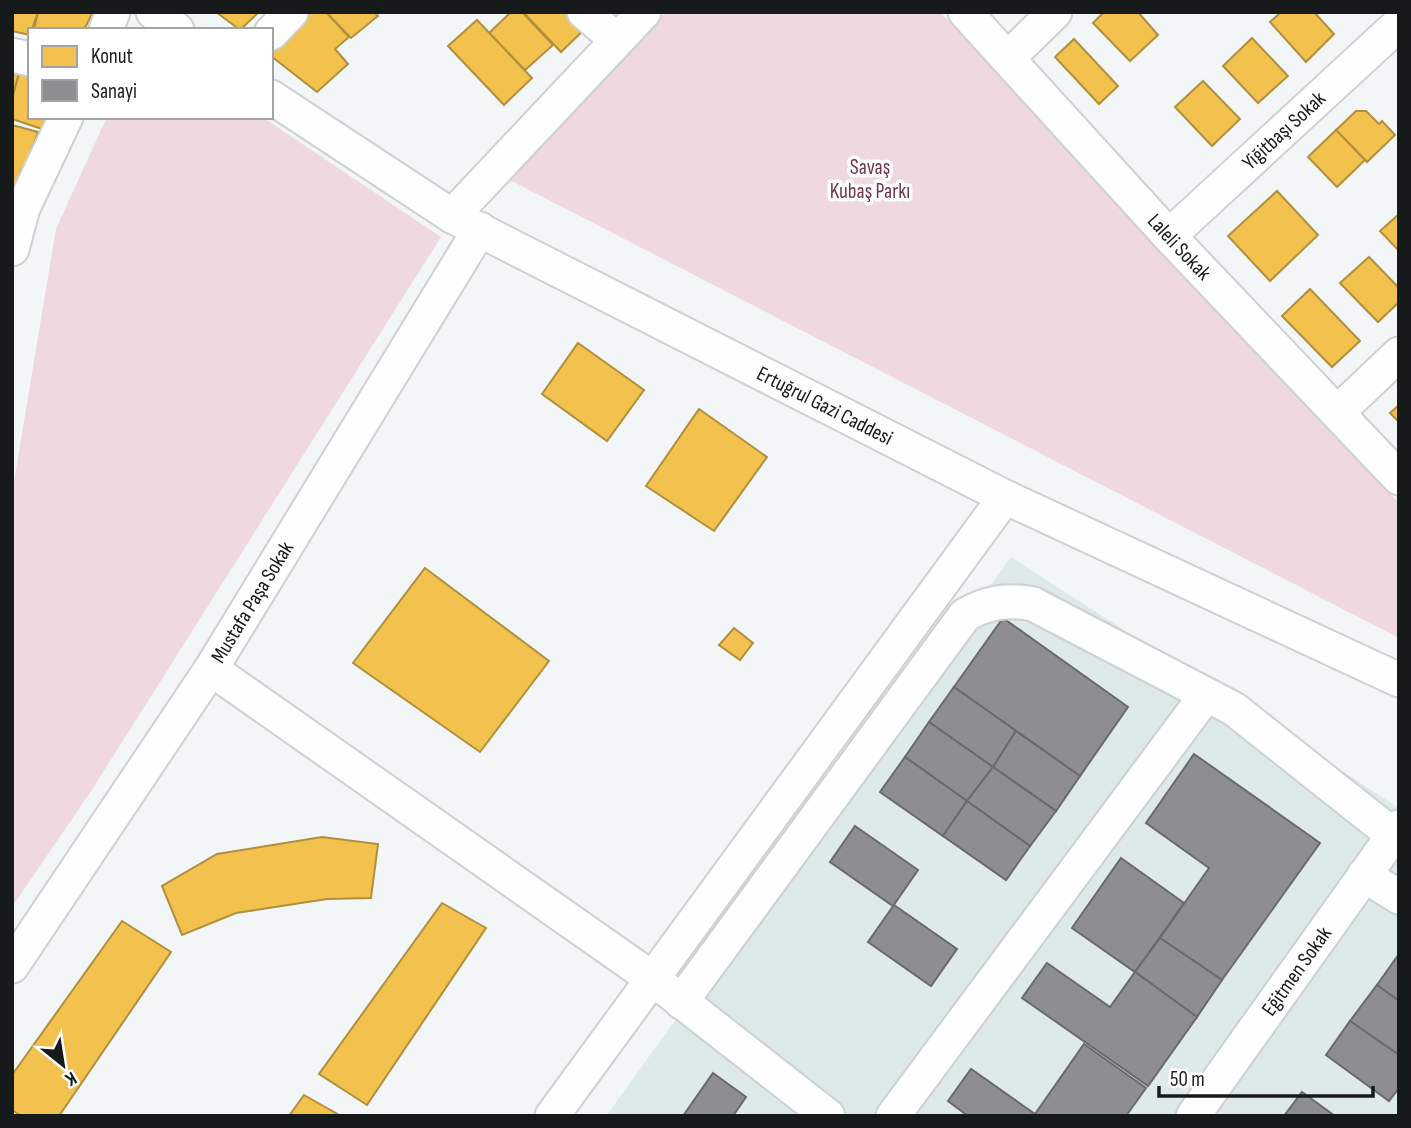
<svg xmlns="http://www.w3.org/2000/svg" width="1411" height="1128" font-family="'Sofia Sans Condensed',sans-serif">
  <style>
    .built { fill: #dee9e9 }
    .green { fill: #efd8df }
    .homes { fill: #f2c14e; stroke: #b08f3e; stroke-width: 2 }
    .industry { fill: #8d8d92; stroke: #6a6a6e; stroke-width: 2 }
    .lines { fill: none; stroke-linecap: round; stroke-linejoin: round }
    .minor-casing { stroke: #ced1d1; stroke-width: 37 }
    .minor { stroke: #fdfefe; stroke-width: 33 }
    .labels { text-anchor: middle; stroke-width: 7; stroke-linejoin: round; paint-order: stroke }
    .street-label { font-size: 21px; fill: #171a1a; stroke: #fff }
    .park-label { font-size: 21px; fill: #70344b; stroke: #fff }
  </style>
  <rect width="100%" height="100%" fill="#f2f6f6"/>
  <path class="built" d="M 1011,557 L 1399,808 L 1399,1116 L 606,1116 Z"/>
  <g class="green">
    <path d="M 666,12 L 940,12 L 1399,503 L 1399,638 L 504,177 Z"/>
    <path d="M 107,117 L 262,117 L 441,237 L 93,788 L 12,907 L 12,494 L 56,229 Z"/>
  </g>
  <g class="homes">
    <path d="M 12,12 L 38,12 L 30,35 L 12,31 Z"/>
    <path d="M 38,12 L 93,12 L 84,30 L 34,30 Z"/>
    <path d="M 216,12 L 259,12 L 240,30 Z"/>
    <path d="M 302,12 L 326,12 L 349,37 L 335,49 L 348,64 L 317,92 L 271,56 L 271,40 Z"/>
    <path d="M 326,12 L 374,12 L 378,16 L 351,38 Z"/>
    <path d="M 511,12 L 522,12 L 553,45 L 525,70 L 489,33 Z"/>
    <path d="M 523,12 L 575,12 L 589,25 L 561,52 Z"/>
    <path d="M 1104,12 L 1138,12 L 1158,35 L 1130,61 L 1093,23 Z"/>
    <path d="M 1281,12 L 1314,12 L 1334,34 L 1306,62 L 1270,22 Z"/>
    <path d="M 477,20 L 532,78 L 504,105 L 448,46 Z"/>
    <path d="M 1252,38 L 1288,76 L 1258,103 L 1223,66 Z"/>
    <path d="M 1074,39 L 1118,86 L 1099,104 L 1055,57 Z"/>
    <path d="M 12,64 L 21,66 L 12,99 Z"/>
    <path d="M 21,66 L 30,69 L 30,117 L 47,117 L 42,129 L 12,119 L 12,99 Z"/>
    <path d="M 1203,81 L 1240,119 L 1212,146 L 1175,107 Z"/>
    <path d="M 1356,111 L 1366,111 L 1379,124 L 1382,121 L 1395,135 L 1367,162 L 1336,130 Z"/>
    <path d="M 12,125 L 38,132 L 24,170 L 21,170 L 16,189 L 12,188 Z"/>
    <path d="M 1336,130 L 1365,160 L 1337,187 L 1308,157 Z"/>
    <path d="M 1277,191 L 1318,235 L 1270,281 L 1228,236 Z"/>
    <path d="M 1399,214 L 1399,251 L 1380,231 Z"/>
    <path d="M 1369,257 L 1399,288 L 1399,302 L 1378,322 L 1340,283 Z"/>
    <path d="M 1310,289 L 1360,341 L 1332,367 L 1282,316 Z"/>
    <path d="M 578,343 L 644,390 L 607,441 L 542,394 Z"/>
    <path d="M 1399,405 L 1399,422 L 1390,413 Z"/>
    <path d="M 699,409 L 767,457 L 714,531 L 646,486 Z"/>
    <path d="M 425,568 L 549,661 L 480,752 L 353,663 Z"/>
    <path d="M 734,628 L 753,643 L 740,660 L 719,645 Z"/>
    <path d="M 322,837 L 378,844 L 371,898 L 327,899 L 236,913 L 182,935 L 162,886 L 217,854 Z"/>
    <path d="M 442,903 L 486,928 L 367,1105 L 319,1074 Z"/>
    <path d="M 122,921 L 171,952 L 59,1116 L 21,1116 L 12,1110 L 12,1075 Z"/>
    <path d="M 304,1095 L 341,1116 L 289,1116 Z"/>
  </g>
  <g class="industry">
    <path d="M 1003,618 L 1128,707 L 1080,776 L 954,687 Z"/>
    <path d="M 954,687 L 1016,731 L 993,767 L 929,722 Z"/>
    <path d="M 929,722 L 993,767 L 967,801 L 905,757 Z"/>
    <path d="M 1016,731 L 1080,776 L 1056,811 L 993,767 Z"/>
    <path d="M 1194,754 L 1320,843 L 1222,980 L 1160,938 L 1209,868 L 1146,823 Z"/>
    <path d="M 905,757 L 967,801 L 943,836 L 880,792 Z"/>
    <path d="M 993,767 L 1056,811 L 1030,846 L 967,801 Z"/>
    <path d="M 967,801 L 1030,846 L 1006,880 L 943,836 Z"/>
    <path d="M 855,826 L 918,870 L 893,906 L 830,862 Z"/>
    <path d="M 1121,858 L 1184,903 L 1135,972 L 1072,928 Z"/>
    <path d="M 894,905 L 957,949 L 931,986 L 868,942 Z"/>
    <path d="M 1160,938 L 1222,980 L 1197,1017 L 1135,972 Z"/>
    <path d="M 1399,954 L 1399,1001 L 1377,985 Z"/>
    <path d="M 1047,963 L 1110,1007 L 1135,972 L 1197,1017 L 1148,1086 L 1022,998 Z"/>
    <path d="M 1377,985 L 1399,1001 L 1399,1055 L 1350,1021 Z"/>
    <path d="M 1350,1021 L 1399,1055 L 1399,1088 L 1389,1101 L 1326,1055 Z"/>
    <path d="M 1084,1044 L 1146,1088 L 1126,1116 L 968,1116 L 948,1101 L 971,1069 L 1035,1114 Z"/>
    <path d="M 713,1073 L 746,1097 L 733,1116 L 683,1116 Z"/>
    <path d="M 1302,1092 L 1335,1116 L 1284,1116 Z"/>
  </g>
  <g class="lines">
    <g class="minor-casing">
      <g id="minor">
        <path d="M 153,12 L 177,30"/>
        <path d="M 584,12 L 617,40"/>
        <path id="s1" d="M 965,12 L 1169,236 L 1399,478"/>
        <path d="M 106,30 L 113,12"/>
        <path d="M 271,33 L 291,12"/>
        <path d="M 12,55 L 30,59"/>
        <path d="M 1008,58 L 1055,12"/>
        <path id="s2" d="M 271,97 L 452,216 L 1005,497 L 1399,680"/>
        <path d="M 452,216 L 644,12"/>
        <path id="s3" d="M 1169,236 L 1399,24"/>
        <path d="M 12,249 L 23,208 L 66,117"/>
        <path d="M 1338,412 L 1399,354"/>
        <path d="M 211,669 L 653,979 L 828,1116"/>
        <path d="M 1364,875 L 1399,897"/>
        <path id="s4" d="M 12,966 L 211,669 L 480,229"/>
        <path d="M 681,1002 L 965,615 C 988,602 1008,599 1033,604 L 1234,709 L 1393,835"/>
        <path d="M 552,1116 L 1005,497"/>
        <path d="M 893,1116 L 1206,695"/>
        <path id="s5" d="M 1193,1116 L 1399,827"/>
      </g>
    </g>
    <use href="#minor" class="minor"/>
  </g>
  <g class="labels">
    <g class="street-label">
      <text dy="7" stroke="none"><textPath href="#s3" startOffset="156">Yiğitbaşı Sokak</textPath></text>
      <text dy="7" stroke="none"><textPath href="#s1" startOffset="318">Laleli Sokak</textPath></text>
      <text dy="7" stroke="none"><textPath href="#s2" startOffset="635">Ertuğrul Gazi Caddesi</textPath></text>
      <text dy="7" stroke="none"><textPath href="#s4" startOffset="436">Mustafa Paşa Sokak</textPath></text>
      <text dy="7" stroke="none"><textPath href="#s5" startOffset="178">Eğitmen Sokak</textPath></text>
    </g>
    <g class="park-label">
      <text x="870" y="174">Savaş<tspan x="870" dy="24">Kubaş Parkı</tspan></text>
    </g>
  </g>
  <rect width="1411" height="1128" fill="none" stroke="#171a1a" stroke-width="28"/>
  <rect x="28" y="28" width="245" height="91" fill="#ffffff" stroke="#a2a3a3" stroke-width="2"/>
  <rect x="42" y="46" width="35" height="21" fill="#f2c14e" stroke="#a2a3a3" stroke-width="2"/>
  <text x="91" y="63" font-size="21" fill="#171a1a">Konut</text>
  <rect x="42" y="80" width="35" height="21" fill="#8d8d92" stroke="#a2a3a3" stroke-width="2"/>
  <text x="91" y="98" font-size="21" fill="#171a1a">Sanayi</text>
  <g transform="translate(63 1065) rotate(150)" stroke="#ffffff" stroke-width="5" paint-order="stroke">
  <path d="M0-5L12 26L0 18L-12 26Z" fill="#171a1a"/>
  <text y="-10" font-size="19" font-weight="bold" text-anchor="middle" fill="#171a1a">K</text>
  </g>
  <path d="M1159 1086v10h214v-10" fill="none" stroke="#171a1a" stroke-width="3.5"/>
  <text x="1170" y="1086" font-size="21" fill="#171a1a" stroke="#ffffff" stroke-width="5" paint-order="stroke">50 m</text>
</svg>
